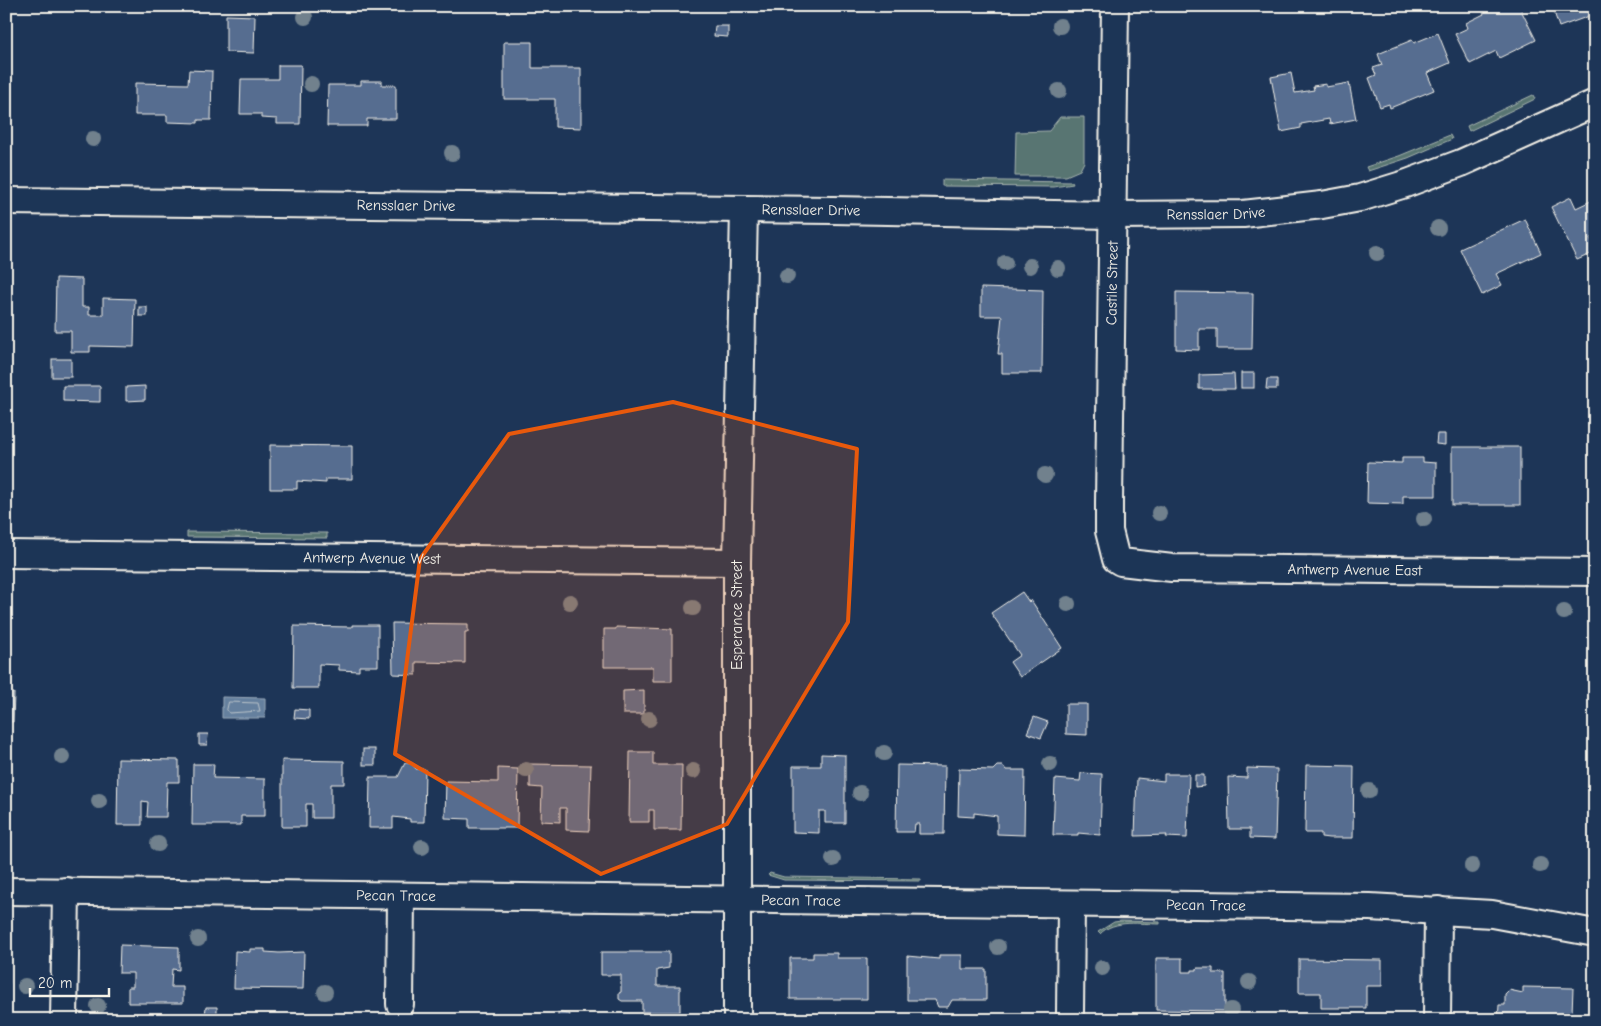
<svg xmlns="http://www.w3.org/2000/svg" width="1601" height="1026" font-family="'Comic Neue',sans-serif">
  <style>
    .green { fill: #597572; stroke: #a6b3ad }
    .water { fill: #65809e; stroke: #9eadbc }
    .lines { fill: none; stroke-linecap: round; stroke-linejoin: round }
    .shore { stroke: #bbc4ca; stroke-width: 1 }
    .building { fill: #566d90; stroke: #f4f1e8 }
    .street-casing { stroke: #f4f1e8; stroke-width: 30 }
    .street { stroke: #1d3557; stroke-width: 26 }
    .tree { fill: #71818d }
    .marked { fill: #e8590c; fill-opacity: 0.2; stroke: #e8590c; stroke-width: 4; stroke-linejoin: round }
    .labels { text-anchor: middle; stroke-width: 4; stroke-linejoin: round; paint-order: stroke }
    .street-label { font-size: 15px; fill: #f4f1e8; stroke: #1d3557 }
  </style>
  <rect width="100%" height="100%" fill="#1d3557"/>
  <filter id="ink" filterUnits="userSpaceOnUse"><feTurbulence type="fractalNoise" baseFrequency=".02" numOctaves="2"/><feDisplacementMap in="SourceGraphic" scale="10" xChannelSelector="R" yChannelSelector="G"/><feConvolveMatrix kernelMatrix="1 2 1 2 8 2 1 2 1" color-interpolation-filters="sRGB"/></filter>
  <g filter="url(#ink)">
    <g class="green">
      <path d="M 1533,95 L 1535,99 L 1469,131 L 1467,126 Z"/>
      <path d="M 1060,117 L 1084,117 L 1084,162 L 1080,170 L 1066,176 L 1015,176 L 1016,132 L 1049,131 Z"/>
      <path d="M 1450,135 L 1452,139 L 1408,158 L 1368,171 L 1366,167 L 1399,156 Z"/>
      <path d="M 942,180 L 1072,182 L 1073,184 L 1054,187 L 942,186 Z"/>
      <path d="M 187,532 L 327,533 L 327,538 L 187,537 Z"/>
      <path d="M 770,873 L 784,877 L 921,879 L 921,881 L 784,880 L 768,875 Z"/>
      <path d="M 1114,922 L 1121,921 L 1160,922 L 1160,924 C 1141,924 1114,919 1100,934 L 1098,932 Z"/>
    </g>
    <path class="water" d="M 222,697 L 265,698 L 265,718 L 222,718 Z"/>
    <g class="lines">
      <path class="shore" d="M 229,702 L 258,703 L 260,711 L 229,713 L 227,710 Z"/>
    </g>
    <g class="building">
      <path d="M 1480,6 L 1519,6 L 1536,40 L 1499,58 L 1496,51 L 1470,64 L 1455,34 L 1468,28 L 1466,23 L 1484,14 Z"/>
      <path d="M 1552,6 L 1595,6 L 1595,14 L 1559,27 Z"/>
      <path d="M 226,15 L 255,16 L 254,53 L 226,52 Z"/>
      <path d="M 715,26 L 728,26 L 728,37 L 714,36 Z"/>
      <path d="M 1438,33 L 1450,63 L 1427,73 L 1434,90 L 1390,108 L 1389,104 L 1380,107 L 1369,78 L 1376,75 L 1373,68 L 1382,65 L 1378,54 L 1412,40 L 1414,43 Z"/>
      <path d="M 504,42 L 532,42 L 532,68 L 581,68 L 581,128 L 555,127 L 555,99 L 504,99 Z"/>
      <path d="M 278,65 L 301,65 L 300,124 L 277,124 L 277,119 L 261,118 L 261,114 L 240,114 L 241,79 L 278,79 Z"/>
      <path d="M 189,70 L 212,71 L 211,120 L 198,120 L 198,123 L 167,122 L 167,115 L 135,115 L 135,83 L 188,84 Z"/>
      <path d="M 1291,73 L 1295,93 L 1314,90 L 1313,86 L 1326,84 L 1326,87 L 1349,83 L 1356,119 L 1330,124 L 1329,119 L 1301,124 L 1301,128 L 1281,132 L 1271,77 Z"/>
      <path d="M 361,81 L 382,81 L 382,85 L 396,85 L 396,119 L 367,119 L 367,126 L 327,126 L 328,85 L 361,85 Z"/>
      <path d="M 1571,197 L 1576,208 L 1595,199 L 1595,236 L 1590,238 L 1595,252 L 1577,260 L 1551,207 Z"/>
      <path d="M 1525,219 L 1541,253 L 1496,274 L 1502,285 L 1482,295 L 1460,249 Z"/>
      <path d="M 56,278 L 82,279 L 82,307 L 89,307 L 89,315 L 103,315 L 103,298 L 135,299 L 134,347 L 90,346 L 90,352 L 71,352 L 71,331 L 55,331 Z"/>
      <path d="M 981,288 L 1043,290 L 1042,373 L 1002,373 L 1002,354 L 998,354 L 1002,316 L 981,316 Z"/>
      <path d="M 1176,292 L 1253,293 L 1252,349 L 1217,349 L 1217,329 L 1199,329 L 1199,350 L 1176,349 Z"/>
      <rect x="139" y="307" width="8" height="9"/>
      <rect x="52" y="359" width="19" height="18"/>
      <rect x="1241" y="373" width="13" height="15"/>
      <path d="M 1234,374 L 1235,389 L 1199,389 L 1199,375 Z"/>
      <path d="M 1267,379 L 1277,379 L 1277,389 L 1266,389 Z"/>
      <path d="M 63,386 L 100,386 L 100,402 L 63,401 Z"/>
      <path d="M 145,386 L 145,400 L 126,401 L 126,387 Z"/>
      <path d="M 1437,434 L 1445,434 L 1445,445 L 1436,444 Z"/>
      <path d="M 270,445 L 352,446 L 352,479 L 326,479 L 326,483 L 297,481 L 297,489 L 270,489 Z"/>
      <rect x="1452" y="447" width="68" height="58"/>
      <path d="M 1402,458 L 1423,458 L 1423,462 L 1436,463 L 1436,496 L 1403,496 L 1403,504 L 1367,503 L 1368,462 L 1402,463 Z"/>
      <path d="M 1022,592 L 1029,602 L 1031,600 L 1062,648 L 1020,677 L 1010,662 L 1020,655 L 991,613 Z"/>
      <path d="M 392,623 L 468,624 L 468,632 L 465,632 L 465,663 L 416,662 L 416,675 L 393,674 Z"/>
      <path d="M 352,625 L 378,625 L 378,666 L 359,666 L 359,671 L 339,670 L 339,665 L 319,664 L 319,688 L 293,688 L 294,626 L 352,627 Z"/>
      <path d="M 616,627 L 672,629 L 672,681 L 653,681 L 653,667 L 604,667 L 604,629 L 616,629 Z"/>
      <path d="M 644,690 L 644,714 L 623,714 L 623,691 Z"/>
      <path d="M 6,693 L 14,693 L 13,722 L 6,721 Z"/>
      <path d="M 1066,704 L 1087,704 L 1087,735 L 1066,734 Z"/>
      <path d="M 295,709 L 309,710 L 309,719 L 294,718 Z"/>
      <path d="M 1034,717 L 1048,722 L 1041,738 L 1027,733 Z"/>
      <path d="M 199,734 L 208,734 L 207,745 L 199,745 Z"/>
      <rect x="363" y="749" width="12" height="16"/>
      <path d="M 630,752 L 653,752 L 653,765 L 682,765 L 681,830 L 654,830 L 654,810 L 649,810 L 649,822 L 629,822 Z"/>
      <path d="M 821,754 L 845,755 L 845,823 L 825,823 L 825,811 L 819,811 L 819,833 L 793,832 L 793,766 L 821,766 Z"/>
      <path d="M 118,759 L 179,760 L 179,782 L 167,782 L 166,817 L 147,817 L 148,802 L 142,801 L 142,825 L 117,825 Z"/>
      <path d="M 282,760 L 344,761 L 344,784 L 331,784 L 331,818 L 312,818 L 312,804 L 306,804 L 306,827 L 282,827 Z"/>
      <path d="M 405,763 L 412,763 L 416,769 L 425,769 L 424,822 L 410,822 L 410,819 L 393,817 L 393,828 L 369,828 L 370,777 L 398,777 Z"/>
      <path d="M 193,764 L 214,764 L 213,778 L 265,779 L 265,816 L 241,816 L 241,825 L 192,825 Z"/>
      <path d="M 530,764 L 591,765 L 589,831 L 566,830 L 566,808 L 560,808 L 560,822 L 541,821 L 542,788 L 530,787 Z"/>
      <path d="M 897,765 L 945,766 L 944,834 L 919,834 L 919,824 L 915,824 L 914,832 L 896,832 Z"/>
      <path d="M 1306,765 L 1354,766 L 1353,838 L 1329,838 L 1321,837 L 1321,833 L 1305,833 Z"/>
      <path d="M 997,766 L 1003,766 L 1006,770 L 1025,770 L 1024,835 L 997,834 L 997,816 L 974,813 L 974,817 L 958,816 L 959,769 L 993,770 Z"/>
      <path d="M 498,768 L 518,769 L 517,828 L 469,828 L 469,819 L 445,818 L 446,781 L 498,782 Z"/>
      <path d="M 1247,768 L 1277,769 L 1275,839 L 1250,838 L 1250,829 L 1229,829 L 1228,777 L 1247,778 Z"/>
      <path d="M 1081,773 L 1102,774 L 1100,835 L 1078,833 L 1078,835 L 1053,835 L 1055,779 L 1080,781 Z"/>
      <path d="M 1164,774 L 1189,774 L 1187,838 L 1166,837 L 1167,835 L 1135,836 L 1137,778 L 1164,781 Z"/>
      <path d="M 1195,775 L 1204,775 L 1204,786 L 1195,787 Z"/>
      <rect x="6" y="945" width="3" height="38"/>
      <path d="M 120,945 L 179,947 L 179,970 L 172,969 L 171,987 L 183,987 L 183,1003 L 128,1003 L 128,987 L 133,987 L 133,973 L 119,973 Z"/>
      <path d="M 250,949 L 265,949 L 265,952 L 279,953 L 304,952 L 303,989 L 234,988 L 235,951 L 250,952 Z"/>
      <path d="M 601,952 L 669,952 L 669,968 L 657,970 L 657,986 L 680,986 L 680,1012 L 642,1012 L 642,1001 L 622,1001 L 619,999 L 619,993 L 621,992 L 621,975 L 601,975 Z"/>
      <path d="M 813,953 L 837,953 L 837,958 L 867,958 L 867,999 L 790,999 L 790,958 L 813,958 Z"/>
      <path d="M 939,955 L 962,955 L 962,969 L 986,969 L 986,1000 L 952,1000 L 948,1007 L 938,1007 L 935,1000 L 907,1000 L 907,956 L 939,959 Z"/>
      <path d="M 1156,958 L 1182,958 L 1182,972 L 1192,972 L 1192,970 L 1197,970 L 1197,968 L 1213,968 L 1213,973 L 1225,973 L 1225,1011 L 1156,1010 Z"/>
      <path d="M 1299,959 L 1382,960 L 1382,986 L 1366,986 L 1366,1008 L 1321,1008 L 1321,993 L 1299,993 Z"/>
      <path d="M 1523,987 L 1573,988 L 1572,1013 L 1582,1014 L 1582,1020 L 1498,1020 L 1499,1005 L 1505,1005 L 1505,994 L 1509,990 L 1523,993 Z"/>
      <path d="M 206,1007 L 217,1007 L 217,1016 L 205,1015 Z"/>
      <path d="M 558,1013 L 570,1014 L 569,1020 L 558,1020 Z"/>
    </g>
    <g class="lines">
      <g class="street-casing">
        <g id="street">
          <path id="s1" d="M 1115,6 L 1109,503 L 1109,531 L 1116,559 L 1121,562 L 1172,568 L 1595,572"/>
          <path id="s2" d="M 6,201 L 833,210 L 1113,215 L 1243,214 L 1322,205 L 1360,198 L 1405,184 L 1461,163 L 1595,103"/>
          <path id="s3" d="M 6,554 L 737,562"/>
          <path id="s4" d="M 6,891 L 1370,907 L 1492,914 L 1595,933"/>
          <path d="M 400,1004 L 401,896"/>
          <path d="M 1070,1013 L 1071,904"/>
          <path d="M 64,1020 L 66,891"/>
          <path id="s5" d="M 737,1020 L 737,562 L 744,209"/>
          <path d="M 1437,1020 L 1438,910"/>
        </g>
      </g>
      <use href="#street" class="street"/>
    </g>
    <g class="tree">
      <circle cx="305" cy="17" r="8"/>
      <circle cx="1060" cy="26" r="8"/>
      <circle cx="311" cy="84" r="8"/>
      <circle cx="1059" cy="91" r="8"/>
      <circle cx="93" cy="139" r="8"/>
      <circle cx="452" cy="153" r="8"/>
      <circle cx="1438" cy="228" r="8"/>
      <circle cx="1377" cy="253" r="8"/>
      <circle cx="1005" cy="263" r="8"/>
      <circle cx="1030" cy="266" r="8"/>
      <circle cx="1058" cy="268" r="8"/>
      <circle cx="787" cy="276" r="8"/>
      <circle cx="1045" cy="475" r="8"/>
      <circle cx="1159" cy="513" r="8"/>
      <circle cx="1424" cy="519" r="8"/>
      <circle cx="570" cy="602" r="8"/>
      <circle cx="1068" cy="604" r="8"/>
      <circle cx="693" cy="608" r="8"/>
      <circle cx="1564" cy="612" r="8"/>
      <circle cx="649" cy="719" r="8"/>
      <circle cx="884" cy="753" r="8"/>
      <circle cx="62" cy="757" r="8"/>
      <circle cx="1050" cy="764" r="8"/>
      <circle cx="526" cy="770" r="8"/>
      <circle cx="693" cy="771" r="8"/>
      <circle cx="1369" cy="791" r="8"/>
      <circle cx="860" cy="793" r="8"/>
      <circle cx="99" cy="801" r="8"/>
      <circle cx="158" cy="844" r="8"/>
      <circle cx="422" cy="847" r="8"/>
      <circle cx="833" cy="859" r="8"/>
      <circle cx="1540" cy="865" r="8"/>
      <circle cx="1472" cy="866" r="8"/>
      <circle cx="198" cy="939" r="8"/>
      <circle cx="998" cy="947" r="8"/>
      <circle cx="1102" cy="968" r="8"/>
      <circle cx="1249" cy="982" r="8"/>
      <circle cx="25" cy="986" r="8"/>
      <circle cx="325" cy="992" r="8"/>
      <circle cx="98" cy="1006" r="8"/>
      <circle cx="1231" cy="1010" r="8"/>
    </g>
  </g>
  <path class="marked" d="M 673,402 L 857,449 L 848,622 L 727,824 L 601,874 L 395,754 L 420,559 L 509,434 Z"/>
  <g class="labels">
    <g class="street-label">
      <text dy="5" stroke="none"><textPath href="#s2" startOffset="400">Rensslaer Drive</textPath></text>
      <text dy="5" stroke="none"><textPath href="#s2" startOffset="805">Rensslaer Drive</textPath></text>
      <text dy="5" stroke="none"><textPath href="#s2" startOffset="1210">Rensslaer Drive</textPath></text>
      <text transform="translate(1112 283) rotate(-89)" y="5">Castile Street</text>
      <text dy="5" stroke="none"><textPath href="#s3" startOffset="366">Antwerp Avenue West</textPath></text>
      <text dy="5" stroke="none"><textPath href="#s1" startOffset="794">Antwerp Avenue East</textPath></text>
      <text dy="5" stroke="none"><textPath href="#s5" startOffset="405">Esperance Street</textPath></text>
      <text dy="5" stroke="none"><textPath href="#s4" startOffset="390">Pecan Trace</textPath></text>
      <text dy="5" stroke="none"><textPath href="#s4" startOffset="795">Pecan Trace</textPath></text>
      <text dy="5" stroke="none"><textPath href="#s4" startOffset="1200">Pecan Trace</textPath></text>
    </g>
  </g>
  <rect width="1601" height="1026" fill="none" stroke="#1d3557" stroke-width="25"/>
  <rect x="12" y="12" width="1576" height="1001" fill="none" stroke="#f4f1e8" stroke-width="2" filter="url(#ink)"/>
  <path d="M30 988v8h79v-8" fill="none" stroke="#f4f1e8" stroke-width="2.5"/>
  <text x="38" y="988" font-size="15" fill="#f4f1e8" stroke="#1d3557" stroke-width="4" paint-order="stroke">20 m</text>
</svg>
